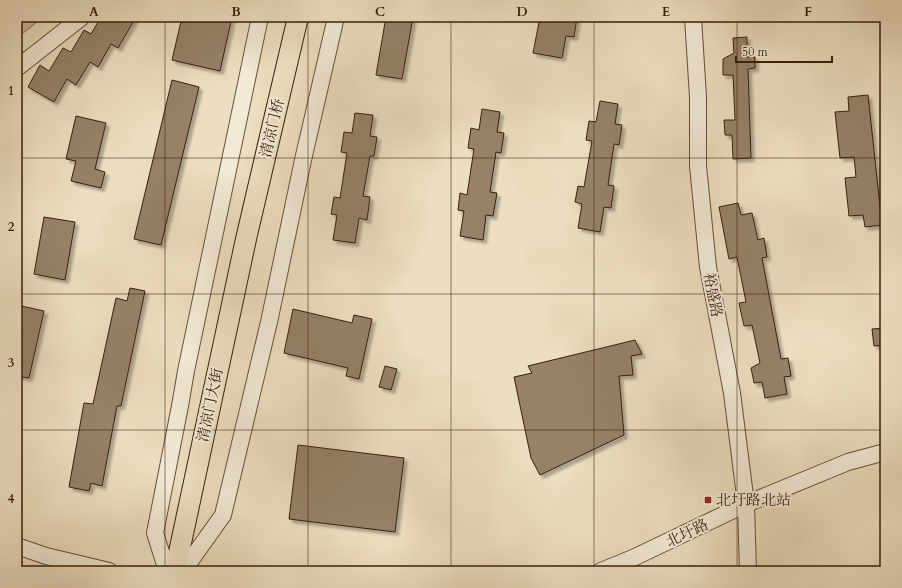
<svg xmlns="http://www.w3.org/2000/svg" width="902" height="588" font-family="Cardo,'Noto Serif SC',serif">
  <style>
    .green { fill: #cdbda1; stroke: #826e56 }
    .building { fill: #958269; stroke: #371e0a; filter: url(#shadow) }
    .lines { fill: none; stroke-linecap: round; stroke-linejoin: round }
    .tertiary-casing { stroke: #644e38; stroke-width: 18 }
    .primary-casing { stroke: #371e0a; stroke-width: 22 }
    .tertiary { stroke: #f3ead6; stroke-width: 16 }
    .primary { stroke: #ecdec0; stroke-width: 20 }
    .grid { fill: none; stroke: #371e0a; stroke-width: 1; stroke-opacity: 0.55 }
    .poi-dot { fill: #8f2418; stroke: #f3ead6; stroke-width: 1.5 }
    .labels { text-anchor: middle; stroke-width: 4; stroke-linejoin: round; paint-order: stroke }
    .street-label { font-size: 15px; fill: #371e0a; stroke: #f3ead6 }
    .poi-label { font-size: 15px; fill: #371e0a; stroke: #f3ead6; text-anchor: start }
    .neatline { fill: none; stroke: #371e0a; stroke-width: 1.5 }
    .grid-label { font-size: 13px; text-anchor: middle; font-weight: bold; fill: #371e0a }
  </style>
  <defs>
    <filter id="shadow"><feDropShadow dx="3.5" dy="3.5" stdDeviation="1" flood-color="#0004"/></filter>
  </defs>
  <rect width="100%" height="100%" fill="#ecdec0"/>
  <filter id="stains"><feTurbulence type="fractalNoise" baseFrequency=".005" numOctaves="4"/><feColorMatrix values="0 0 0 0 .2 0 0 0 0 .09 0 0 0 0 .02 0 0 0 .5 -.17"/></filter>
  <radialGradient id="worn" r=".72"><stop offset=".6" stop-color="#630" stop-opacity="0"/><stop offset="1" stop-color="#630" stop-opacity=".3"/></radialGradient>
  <path class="green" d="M 17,17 L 43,17 L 17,38 Z"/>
  <g class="building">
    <path d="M 101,17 L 136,17 L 118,48 L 111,44 L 98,67 L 90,62 L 76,85 L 67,79 L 54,102 L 28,87 L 40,65 L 49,71 L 63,48 L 71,52 L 84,30 L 91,34 Z"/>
    <path d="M 182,17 L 232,17 L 220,71 L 172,60 Z"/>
    <path d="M 386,17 L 413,17 L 402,79 L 376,75 Z"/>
    <path d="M 540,17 L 577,17 L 574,37 L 566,36 L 562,58 L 533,53 Z"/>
    <path d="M 747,37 L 747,57 L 755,57 L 755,68 L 748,69 L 751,158 L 733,159 L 732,135 L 725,135 L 724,120 L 735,120 L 733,75 L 723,75 L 723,59 L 734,53 L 733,38 Z"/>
    <path d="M 172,80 L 199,87 L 161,245 L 134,239 Z"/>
    <path d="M 868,95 L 882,225 L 865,227 L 863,215 L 849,216 L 845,178 L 856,177 L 854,157 L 840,158 L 835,112 L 849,111 L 848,97 Z"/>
    <path d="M 600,101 L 618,104 L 615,124 L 622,125 L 619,145 L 614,144 L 608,185 L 614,186 L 611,208 L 604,207 L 600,232 L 578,228 L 582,204 L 575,202 L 578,186 L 584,187 L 592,141 L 586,140 L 589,121 L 596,122 Z"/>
    <path d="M 482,109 L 500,112 L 497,132 L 504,133 L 501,153 L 496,152 L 490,192 L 497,193 L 493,216 L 486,215 L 483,240 L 460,236 L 464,211 L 458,210 L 460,193 L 467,195 L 474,149 L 468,148 L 471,128 L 479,130 Z"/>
    <path d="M 355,113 L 373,115 L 370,136 L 377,137 L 374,156 L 370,156 L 363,196 L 370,197 L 367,220 L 359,218 L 355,243 L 333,240 L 337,215 L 331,214 L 334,197 L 340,198 L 347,153 L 341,152 L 344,132 L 352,133 Z"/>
    <path d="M 76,116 L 106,123 L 95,169 L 105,172 L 101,188 L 71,181 L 76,161 L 66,159 Z"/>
    <path d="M 738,203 L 741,215 L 752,213 L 758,240 L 764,238 L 767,257 L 762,258 L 781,359 L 788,358 L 791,376 L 784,377 L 787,394 L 765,398 L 762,382 L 754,383 L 751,368 L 760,363 L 752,325 L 744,326 L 739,303 L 746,302 L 737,257 L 729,259 L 719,207 Z"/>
    <path d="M 44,217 L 75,222 L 65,280 L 34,274 Z"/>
    <path d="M 130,288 L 145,291 L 121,406 L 117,406 L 102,486 L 91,483 L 89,491 L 69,487 L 84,403 L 93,404 L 116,298 L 127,301 Z"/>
    <path d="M 17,305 L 44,311 L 29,378 L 17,376 Z"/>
    <path d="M 293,309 L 352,323 L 354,315 L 372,319 L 359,379 L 346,376 L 348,368 L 284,353 Z"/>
    <path d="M 885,328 L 885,345 L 874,346 L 872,329 Z"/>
    <path d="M 635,340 L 642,354 L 631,356 L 633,375 L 619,376 L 624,435 L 540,475 L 531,458 L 514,377 L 532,373 L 528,366 Z"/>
    <path d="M 385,366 L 397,369 L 391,390 L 379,387 Z"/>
    <path d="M 298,445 L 404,458 L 395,532 L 289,519 Z"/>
  </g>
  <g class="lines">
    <g class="tertiary-casing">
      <g id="tertiary">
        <path d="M 693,17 L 698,97 L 698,166 L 708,267 L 732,393 L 746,504 L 748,571"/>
        <path d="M 17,68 L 82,17"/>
        <path d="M 17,546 L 46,556 L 109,571"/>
        <path d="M 167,571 L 155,533 L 180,406 L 186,371 L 260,17"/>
        <path d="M 183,571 L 223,515 L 269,322 L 303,160 L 336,17"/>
        <path d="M 601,571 L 633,558 L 746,504 L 848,462 L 885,452"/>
      </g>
    </g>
    <g class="primary-casing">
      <path id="primary" d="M 175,571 L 246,239 L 298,17"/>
    </g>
    <use href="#tertiary" class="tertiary"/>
    <use href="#primary" class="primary"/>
  </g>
  <path class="grid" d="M 165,17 L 165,571M 308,17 L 308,571M 451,17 L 451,571M 594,17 L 594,571M 737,17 L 737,571M 17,158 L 885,158M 17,294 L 885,294M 17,430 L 885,430"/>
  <rect class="poi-dot" x="704" y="496" width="8" height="8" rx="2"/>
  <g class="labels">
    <g class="street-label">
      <text transform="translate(272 128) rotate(-77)" y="5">清凉门桥</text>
      <text transform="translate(713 295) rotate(79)" y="5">裕盛路</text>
      <text transform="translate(210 405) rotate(-78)" y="5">清凉门大街</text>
      <text transform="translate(687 533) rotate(-26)" y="5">北圩路</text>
    </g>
    <g class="poi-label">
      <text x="716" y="505">北圩路北站</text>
    </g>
  </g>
  <rect width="902" height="588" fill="none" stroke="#ecdec0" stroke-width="44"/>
  <path d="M736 56v6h96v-6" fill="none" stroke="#371e0a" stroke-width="2"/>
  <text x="742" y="56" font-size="12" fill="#371e0a" stroke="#f3ead6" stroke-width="3" paint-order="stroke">50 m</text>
  <rect x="22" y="22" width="858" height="544" class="neatline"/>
  <g class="grid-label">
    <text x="94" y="16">A</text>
    <text x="236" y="16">B</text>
    <text x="380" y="16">C</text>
    <text x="522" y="16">D</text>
    <text x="666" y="16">E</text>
    <text x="808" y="16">F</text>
    <text x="11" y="95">1</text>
    <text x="11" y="231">2</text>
    <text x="11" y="367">3</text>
    <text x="11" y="503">4</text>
  </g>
  <rect width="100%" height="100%" filter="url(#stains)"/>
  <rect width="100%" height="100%" fill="url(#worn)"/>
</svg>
